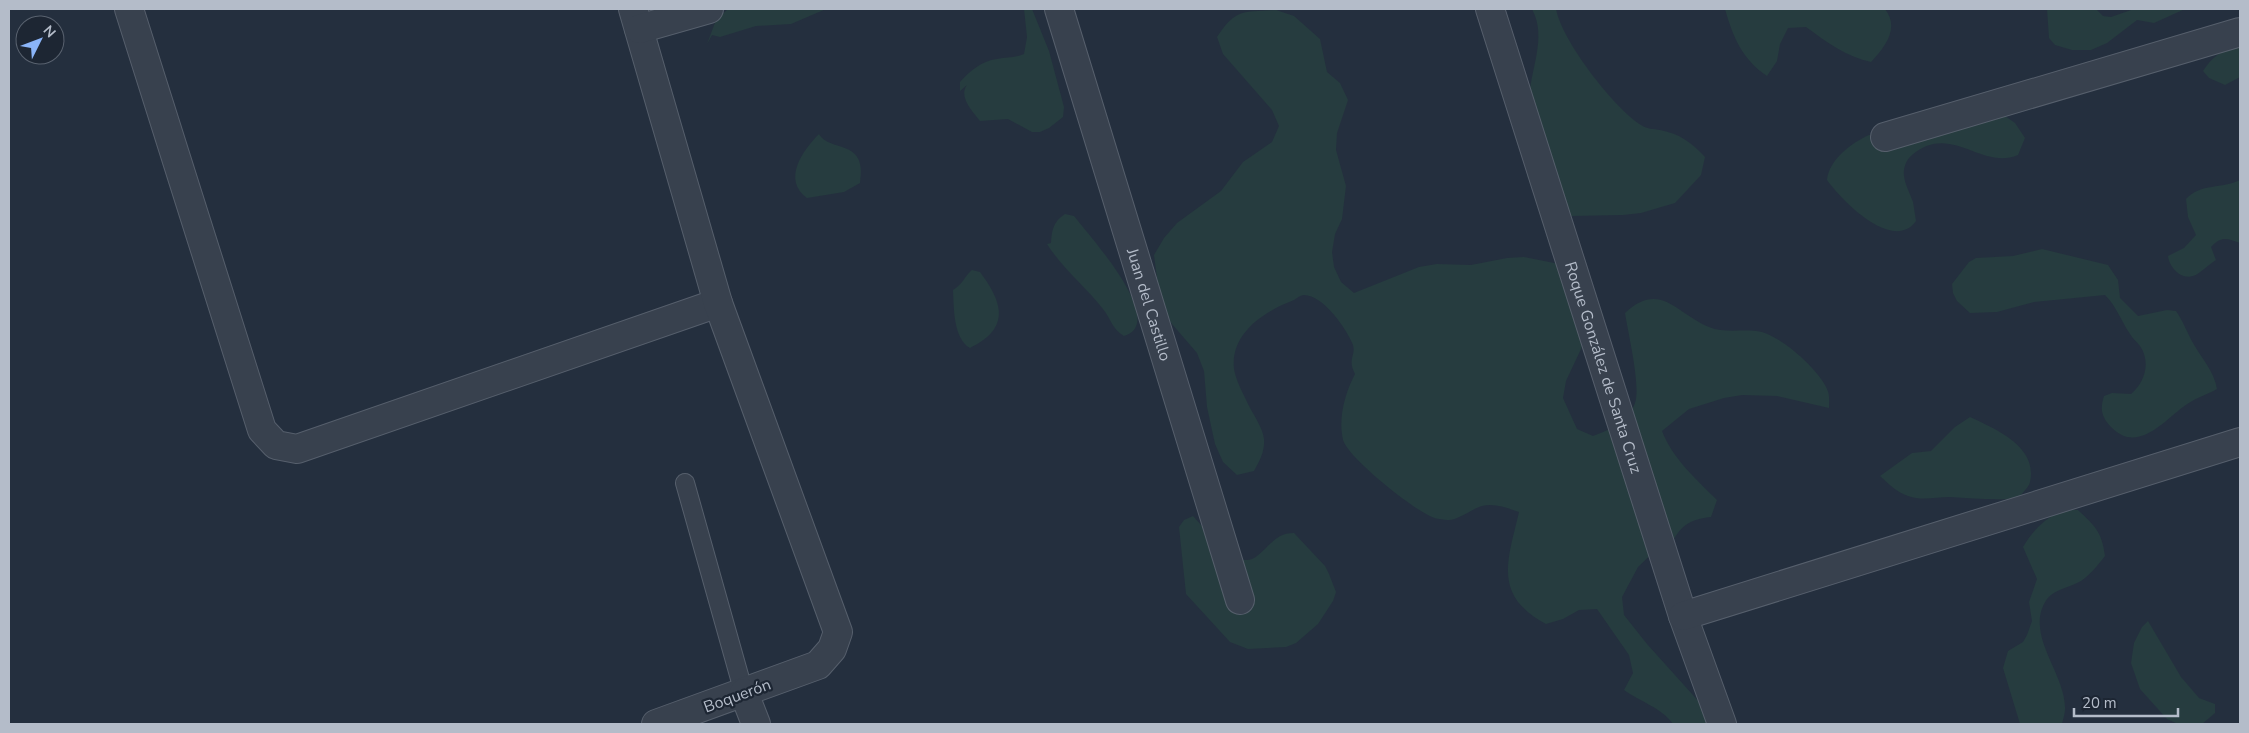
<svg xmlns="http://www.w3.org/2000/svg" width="2249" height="733" font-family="'Nunito Sans',sans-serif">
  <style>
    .green { fill: #263c3f }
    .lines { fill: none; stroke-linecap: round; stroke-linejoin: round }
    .lane-casing { stroke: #565f6c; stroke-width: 20 }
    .street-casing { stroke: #565f6c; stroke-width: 30 }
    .lane { stroke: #38414e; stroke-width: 18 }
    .street { stroke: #38414e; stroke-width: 28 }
    .labels { text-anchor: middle; stroke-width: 4.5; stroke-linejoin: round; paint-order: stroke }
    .street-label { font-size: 16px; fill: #b4bcc9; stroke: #1d2633 }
  </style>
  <rect width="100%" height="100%" fill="#242f3e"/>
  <g class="green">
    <path d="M 728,9 L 826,9 L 791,24 L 756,26 L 720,37 L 712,35 L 707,44 L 716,20 Z"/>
    <path d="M 1024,9 L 1032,9 L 1049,51 L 1064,107 L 1063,117 L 1049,128 L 1040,132 L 1032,132 L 1008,119 L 980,121 C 973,112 958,97 967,85 L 960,91 L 960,82 C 970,71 981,61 997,59 C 1007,57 1015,58 1024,54 L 1027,37 Z"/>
    <path d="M 1532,9 L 1556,9 C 1562,41 1614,108 1641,125 C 1646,129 1654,129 1660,130 C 1680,134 1691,142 1705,157 L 1701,175 L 1675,203 L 1641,213 L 1623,215 L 1571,216 L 1551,206 L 1536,192 L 1527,176 C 1532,151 1528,128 1529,103 C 1529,71 1548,39 1532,9 Z"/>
    <path d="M 1725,9 L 1885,9 C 1900,28 1885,47 1871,62 C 1845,56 1828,43 1806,27 L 1788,28 L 1780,44 L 1777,61 L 1767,76 C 1742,59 1733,37 1725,9 Z"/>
    <path d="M 2047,9 L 2096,9 L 2103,16 L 2111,17 L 2134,9 L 2185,9 L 2154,23 L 2137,20 L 2107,43 L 2091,50 L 2072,50 L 2055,45 L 2049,38 Z"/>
    <path d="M 1276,10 L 1294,16 L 1320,39 L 1327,72 L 1340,83 L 1348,100 L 1337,133 L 1336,150 L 1346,186 L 1342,219 L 1335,234 L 1332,252 L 1334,267 L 1341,282 L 1354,293 L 1419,267 L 1437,264 L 1471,265 L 1507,258 L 1524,257 L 1574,267 L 1594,314 L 1581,349 L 1566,381 L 1563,398 L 1577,429 L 1593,436 C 1610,430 1629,421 1635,403 C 1641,386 1628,333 1625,313 C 1660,280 1677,314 1709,327 C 1726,334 1745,328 1762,332 C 1783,338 1819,370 1827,389 C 1830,395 1829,402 1829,408 L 1777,396 L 1742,395 L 1724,398 L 1689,409 L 1662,431 C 1673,459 1696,479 1717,500 L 1711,517 C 1687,520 1681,526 1669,547 L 1666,540 L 1638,567 L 1622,597 L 1624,615 L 1647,644 L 1719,724 L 1673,724 C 1662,708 1639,701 1624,690 L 1633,673 L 1629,655 L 1597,609 L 1579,610 L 1563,619 L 1546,624 C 1492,595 1508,560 1519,512 C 1507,508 1495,503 1482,506 C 1471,509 1458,521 1447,520 C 1442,519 1436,519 1432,517 C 1414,510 1348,458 1343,440 C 1338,418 1345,393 1355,374 C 1347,359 1356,356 1353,345 C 1347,329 1323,295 1304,295 C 1301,295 1297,298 1294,300 C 1265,311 1230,333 1234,369 C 1236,381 1243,393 1248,404 C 1253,414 1263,428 1264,439 C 1265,451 1260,460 1254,471 L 1237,475 L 1223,462 L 1215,444 L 1207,407 L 1204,371 L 1197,353 L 1172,324 L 1161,308 L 1154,255 L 1164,238 L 1177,223 L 1221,191 L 1243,162 L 1272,142 L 1279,126 L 1272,110 L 1223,54 L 1217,37 C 1236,8 1244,12 1276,10 Z"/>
    <path d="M 2235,45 L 2240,47 L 2240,77 L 2225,85 L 2209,78 L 2203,71 C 2211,58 2221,51 2235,45 Z"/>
    <path d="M 1999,112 L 2015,123 L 2025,138 L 2018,155 C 1982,171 1951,122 1912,155 C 1906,160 1903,168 1904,176 C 1905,185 1910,193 1913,202 C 1914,208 1915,214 1916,221 C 1893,253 1842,201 1827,180 C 1829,160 1851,143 1869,135 Z"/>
    <path d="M 819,134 C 830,153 868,138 860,183 L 844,192 L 807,198 C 782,180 802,151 819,134 Z"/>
    <path d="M 2240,180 L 2240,243 C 2227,238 2221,236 2211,247 L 2216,260 C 2209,264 2200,274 2193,276 C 2180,280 2169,266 2168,256 L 2184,248 L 2196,235 L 2188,217 L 2186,199 C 2201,183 2222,189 2240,180 Z"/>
    <path d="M 1065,214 L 1074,216 C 1088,234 1169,323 1124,336 C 1112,329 1111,319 1103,309 C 1085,286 1063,269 1047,244 L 1051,243 C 1052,230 1053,222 1065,214 Z"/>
    <path d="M 2042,249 L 2108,265 L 2118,280 L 2120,298 L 2138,316 L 2167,310 L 2176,311 C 2183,321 2187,332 2193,343 C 2202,359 2214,371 2217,389 C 2206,395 2193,399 2183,407 C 2163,422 2137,454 2111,427 C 2101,416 2100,409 2104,396 L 2112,393 L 2131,394 C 2145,382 2151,362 2140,346 C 2137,342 2132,338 2130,334 C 2121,321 2117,307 2105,295 L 2034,302 L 1997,312 L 1970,313 L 1957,301 L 1953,293 L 1952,284 L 1969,262 L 1976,258 L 2013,256 Z"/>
    <path d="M 972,270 L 980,272 C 1003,303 1011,328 970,348 C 953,338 954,308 953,290 C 964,283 963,278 972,270 Z"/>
    <path d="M 1970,417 C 1995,429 2038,446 2030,482 C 2029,487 2022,493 2019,498 C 1996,501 1973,498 1950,497 C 1935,497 1923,501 1908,496 C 1896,492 1889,484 1880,476 L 1912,453 L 1931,451 L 1955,427 Z"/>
    <path d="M 2061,510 L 2078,510 C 2095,526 2102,532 2105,556 C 2098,565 2090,575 2081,581 C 2071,587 2055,589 2047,599 C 2023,634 2066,673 2065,709 C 2065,714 2063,719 2062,724 L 2020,724 L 2003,668 L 2008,651 L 2023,642 L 2027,635 L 2032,621 L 2029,602 L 2037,579 L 2023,547 C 2033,530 2044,520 2061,510 Z"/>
    <path d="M 1193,516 C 1203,527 1230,559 1245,560 C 1254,561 1259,554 1265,549 C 1274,540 1280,533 1294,533 L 1325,566 L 1329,574 L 1336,592 L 1333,601 L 1318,624 L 1296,643 L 1286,647 L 1248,649 L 1230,642 L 1186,594 L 1179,527 L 1184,520 Z"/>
    <path d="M 2148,621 L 2181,677 L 2199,698 L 2215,704 L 2215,713 L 2202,724 L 2178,724 L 2167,719 L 2140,689 L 2131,663 L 2134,643 L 2142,627 Z"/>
  </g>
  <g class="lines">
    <g class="lane-casing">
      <path id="lane" d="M 685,483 L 744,693"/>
    </g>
    <g class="street-casing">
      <g id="street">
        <path d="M 129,9 L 262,430 L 276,445 L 297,449 L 718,303"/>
        <path d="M 633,9 L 718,303 L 838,632 L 832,649 L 818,665 L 656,724"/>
        <path id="s1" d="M 1059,9 L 1240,600"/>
        <path id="s2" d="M 1490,9 L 1683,616 L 1722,724"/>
        <path d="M 639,29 L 709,9"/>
        <path d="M 1885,137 L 2240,32"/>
        <path d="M 1683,616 L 2240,442"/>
        <path d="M 744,693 L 756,724"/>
      </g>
    </g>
    <use href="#lane" class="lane"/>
    <use href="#street" class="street"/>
  </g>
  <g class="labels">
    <g class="street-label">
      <text dy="6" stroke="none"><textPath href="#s1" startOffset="309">Juan del Castillo</textPath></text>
      <text dy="6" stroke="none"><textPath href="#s2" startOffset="376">Roque González de Santa Cruz</textPath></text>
      <text transform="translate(737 695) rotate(-20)" y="6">Boquerón</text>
    </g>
  </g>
  <rect width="2249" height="733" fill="none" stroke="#b4bcc9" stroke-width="20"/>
  <g transform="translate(40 40) rotate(48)"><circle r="24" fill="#1d2633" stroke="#59626f"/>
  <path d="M0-4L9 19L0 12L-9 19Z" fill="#8ab4f8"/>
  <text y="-8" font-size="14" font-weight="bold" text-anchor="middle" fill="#b4bcc9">N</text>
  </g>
  <path d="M2074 708v8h104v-8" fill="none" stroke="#b4bcc9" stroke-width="2.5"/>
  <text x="2082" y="708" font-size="15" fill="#b4bcc9" stroke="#1d2633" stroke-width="4" paint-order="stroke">20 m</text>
</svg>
